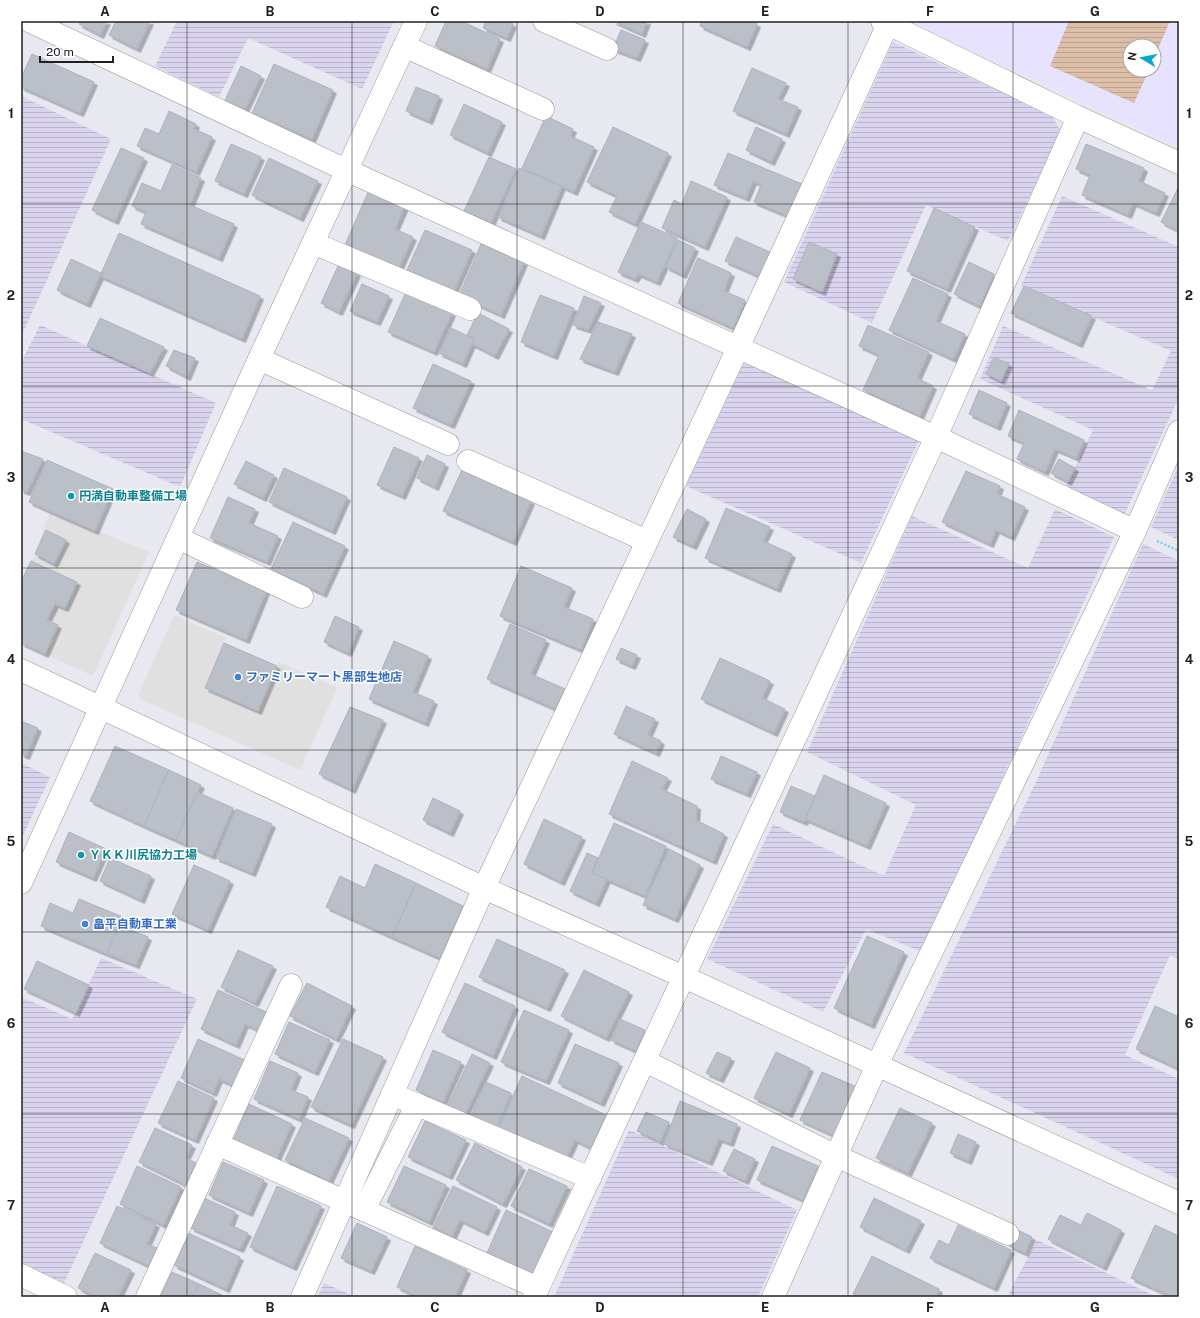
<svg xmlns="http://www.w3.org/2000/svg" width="1200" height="1318" font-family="'Public Sans','Noto Sans JP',sans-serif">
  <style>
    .education { fill: #e7e2fe; fill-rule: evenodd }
    .farmland { fill: url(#farmland-rules) }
    .parking { fill: #e0e0e0 }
    .water { fill: url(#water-rules) }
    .building { fill: #babfc8; stroke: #aab3c2; filter: url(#shadow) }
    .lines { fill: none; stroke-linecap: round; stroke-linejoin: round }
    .minor-casing { stroke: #9a9a9a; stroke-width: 23 }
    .tertiary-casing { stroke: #9a9a9a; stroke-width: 23 }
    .path { stroke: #73d1f5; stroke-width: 2.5; stroke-dasharray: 2 2; stroke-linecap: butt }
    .minor { stroke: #fff; stroke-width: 22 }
    .tertiary { stroke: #fff; stroke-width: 22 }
    .grid { fill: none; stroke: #202020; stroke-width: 1; stroke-opacity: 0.55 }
    .culture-dot { fill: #0f9aa8; stroke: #fff; stroke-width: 1.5 }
    .shop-dot { fill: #3f7fe0; stroke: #fff; stroke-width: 1.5 }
    .labels { text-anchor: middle; stroke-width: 3; stroke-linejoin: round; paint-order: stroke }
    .culture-label { font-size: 12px; font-weight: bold; fill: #0d838f; stroke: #fff; text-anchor: start }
    .shop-label { font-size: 12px; font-weight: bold; fill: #366cbe; stroke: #fff; text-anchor: start }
    .neatline { fill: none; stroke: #202020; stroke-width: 1.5 }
    .grid-label { font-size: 13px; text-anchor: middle; font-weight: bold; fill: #202020 }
  </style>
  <defs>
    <pattern id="farmland-rules" width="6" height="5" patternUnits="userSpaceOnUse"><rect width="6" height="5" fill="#dad3ee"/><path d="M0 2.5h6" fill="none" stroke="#bbb5cc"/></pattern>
    <pattern id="water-rules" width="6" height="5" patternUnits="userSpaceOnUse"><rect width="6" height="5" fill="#dcbea9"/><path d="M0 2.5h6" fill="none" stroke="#bca391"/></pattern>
    <filter id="shadow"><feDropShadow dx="3.5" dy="3.5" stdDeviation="0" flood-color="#0004"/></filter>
  </defs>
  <rect width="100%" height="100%" fill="#e7e8f0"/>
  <path class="education" d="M 908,21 L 1179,21 L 1179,147 L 1020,73 ZM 1130,46 L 1154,46 L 1154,70 L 1130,70 Z"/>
  <g class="farmland">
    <path d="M 177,21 L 394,21 L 362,89 L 248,38 L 219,97 L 155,66 Z"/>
    <path d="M 893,42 L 1053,117 L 1061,132 L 1008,241 L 926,205 L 872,323 L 784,282 Z"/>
    <path d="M 21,96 L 111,139 L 21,337 Z"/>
    <path d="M 1062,196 L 1179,247 L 1179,398 L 1124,515 L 1065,488 L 1093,430 L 980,379 L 1003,326 L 1152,390 L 1171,351 L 1021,286 Z"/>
    <path d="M 40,325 L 216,403 L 180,487 L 21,419 L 21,363 Z"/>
    <path d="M 745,361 L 919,440 L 861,563 L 686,486 Z"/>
    <path d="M 1179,465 L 1179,540 L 1151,527 Z"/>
    <path d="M 1055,509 L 1114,537 L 922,952 L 866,929 L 823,1012 L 707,959 L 773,824 L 884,876 L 916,805 L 807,752 L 912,516 L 1028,568 Z"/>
    <path d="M 1143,544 L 1179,561 L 1179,959 L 1170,955 L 1125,1055 L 1179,1079 L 1179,1179 L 904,1053 L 1034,786 Z"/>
    <path d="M 21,763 L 50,777 L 21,840 Z"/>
    <path d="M 101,958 L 197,999 L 64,1283 L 21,1264 L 21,997 L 72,1019 Z"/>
    <path d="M 629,1130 L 797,1210 L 758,1297 L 554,1297 Z"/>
    <path d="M 1037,1240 L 1157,1297 L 1011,1297 L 1008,1295 Z"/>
    <path d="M 324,1283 L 356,1297 L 317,1297 Z"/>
  </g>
  <g class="parking">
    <path d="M 50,511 L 149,552 L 93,676 L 21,643 L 21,583 L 35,554 Z"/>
    <path d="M 174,615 L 226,638 L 205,688 L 258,711 L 279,662 L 337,688 L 300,770 L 140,699 L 139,693 Z"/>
  </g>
  <path class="water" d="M 1069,21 L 1170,21 L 1154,58 L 1154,46 L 1130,46 L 1130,70 L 1149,70 L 1134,103 L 1050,66 Z"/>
  <g class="building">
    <path d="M 81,21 L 107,21 L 100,35 L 79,24 Z"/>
    <path d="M 116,21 L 150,21 L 137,49 L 109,35 Z"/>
    <path d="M 446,21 L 461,21 L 500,39 L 487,69 L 435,46 Z"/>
    <path d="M 486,21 L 507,21 L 513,24 L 507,38 L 483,28 Z"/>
    <path d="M 613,21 L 647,21 L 642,34 Z"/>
    <path d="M 702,21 L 751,21 L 757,24 L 747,47 L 700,26 Z"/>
    <path d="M 621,30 L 645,40 L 637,58 L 613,49 Z"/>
    <path d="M 32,54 L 94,82 L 80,113 L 21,87 L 21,78 Z"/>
    <path d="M 274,64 L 333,90 L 312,139 L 252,113 Z"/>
    <path d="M 241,66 L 261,76 L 245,109 L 225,100 Z"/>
    <path d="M 752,68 L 786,83 L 778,99 L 798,107 L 786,134 L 733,111 Z"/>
    <path d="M 416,87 L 439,96 L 429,121 L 406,111 Z"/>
    <path d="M 464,104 L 502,122 L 488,153 L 450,135 Z"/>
    <path d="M 169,111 L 196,124 L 194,129 L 212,137 L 196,172 L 137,146 L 145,128 L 159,134 Z"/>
    <path d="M 546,116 L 573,129 L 570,136 L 594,147 L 574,192 L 522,168 Z"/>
    <path d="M 613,127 L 668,153 L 635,224 L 609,212 L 617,196 L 587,182 Z"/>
    <path d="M 756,127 L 782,139 L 771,162 L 746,150 Z"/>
    <path d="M 231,144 L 261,157 L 244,194 L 215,181 Z"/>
    <path d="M 1086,144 L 1144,168 L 1139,181 L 1165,193 L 1156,213 L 1133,203 L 1128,215 L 1082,195 L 1090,175 L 1076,169 Z"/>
    <path d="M 121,148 L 144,158 L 115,221 L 92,210 Z"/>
    <path d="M 728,153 L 802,184 L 788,216 L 754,202 L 761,185 L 753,181 L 746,198 L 714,185 Z"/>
    <path d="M 489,157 L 516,169 L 491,223 L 464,211 Z"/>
    <path d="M 269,158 L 318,181 L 300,218 L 252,195 Z"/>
    <path d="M 172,165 L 201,178 L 190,205 L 234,224 L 219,258 L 141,224 L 146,212 L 132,206 L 142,183 L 161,191 Z"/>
    <path d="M 519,168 L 562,186 L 541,236 L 498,217 Z"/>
    <path d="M 691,181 L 727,197 L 705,247 L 662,228 L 674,200 L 682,204 Z"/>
    <path d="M 1179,186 L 1179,231 L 1161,222 Z"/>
    <path d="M 369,190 L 405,206 L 395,229 L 413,237 L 399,268 L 345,245 Z"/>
    <path d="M 934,208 L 975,227 L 947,289 L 907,271 Z"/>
    <path d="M 641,222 L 677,238 L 657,282 L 638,274 L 635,279 L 618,272 Z"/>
    <path d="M 425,230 L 472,250 L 454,291 L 407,270 Z"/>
    <path d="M 119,233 L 260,296 L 242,339 L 100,276 Z"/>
    <path d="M 736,237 L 772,253 L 759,276 L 725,261 Z"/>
    <path d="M 678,240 L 695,248 L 683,275 L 666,267 Z"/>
    <path d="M 809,242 L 837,254 L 822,292 L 793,279 Z"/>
    <path d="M 481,244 L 524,262 L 501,315 L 459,296 Z"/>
    <path d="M 698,258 L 731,273 L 724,291 L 745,300 L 733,328 L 678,303 Z"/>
    <path d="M 71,259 L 103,274 L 100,276 L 87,304 L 57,290 Z"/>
    <path d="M 969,262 L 994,274 L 979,306 L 954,294 Z"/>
    <path d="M 339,264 L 357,273 L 339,312 L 321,303 Z"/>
    <path d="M 913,278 L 948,294 L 936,321 L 965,334 L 953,359 L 889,330 Z"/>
    <path d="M 362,284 L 389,296 L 377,322 L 350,311 Z"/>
    <path d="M 1024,286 L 1092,316 L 1079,344 L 1011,313 Z"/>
    <path d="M 406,292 L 452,313 L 434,352 L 388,332 Z"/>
    <path d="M 540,295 L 574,308 L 554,356 L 521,342 Z"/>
    <path d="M 584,296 L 601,303 L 588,330 L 573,325 Z"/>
    <path d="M 478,313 L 509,329 L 495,356 L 472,344 L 474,339 L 467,335 Z"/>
    <path d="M 100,318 L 164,347 L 150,373 L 87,346 Z"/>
    <path d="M 598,322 L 632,334 L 615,372 L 580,359 Z"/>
    <path d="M 868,325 L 929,352 L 917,378 L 933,386 L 920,416 L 863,390 L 879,355 L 859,346 Z"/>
    <path d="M 451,328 L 474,339 L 463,364 L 439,353 Z"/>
    <path d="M 174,350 L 195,358 L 187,377 L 166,366 Z"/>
    <path d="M 994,357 L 1009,364 L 1001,381 L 986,374 Z"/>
    <path d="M 433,364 L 471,381 L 451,425 L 413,408 Z"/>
    <path d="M 979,390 L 1007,403 L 997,427 L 969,414 Z"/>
    <path d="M 1019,410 L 1084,440 L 1076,458 L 1055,449 L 1045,472 L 1017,459 L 1024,443 L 1008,436 Z"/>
    <path d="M 394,447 L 419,458 L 402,496 L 377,485 Z"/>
    <path d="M 21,451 L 43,459 L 27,492 L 21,490 Z"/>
    <path d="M 427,455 L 445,464 L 435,487 L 417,478 Z"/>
    <path d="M 1059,459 L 1075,468 L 1068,482 L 1051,473 Z"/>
    <path d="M 47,460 L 113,489 L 95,531 L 29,502 Z"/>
    <path d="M 246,461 L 274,475 L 263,498 L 234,484 Z"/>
    <path d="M 284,468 L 347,497 L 332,531 L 269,502 Z"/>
    <path d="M 462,470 L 531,501 L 513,542 L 443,511 Z"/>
    <path d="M 966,471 L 1000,486 L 997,494 L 1025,507 L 1011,537 L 996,530 L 990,544 L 942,522 Z"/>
    <path d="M 228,497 L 255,509 L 249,523 L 278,536 L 267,562 L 210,538 Z"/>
    <path d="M 726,508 L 770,527 L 763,541 L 792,554 L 777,589 L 705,558 Z"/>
    <path d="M 687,509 L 706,519 L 693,546 L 673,537 Z"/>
    <path d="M 293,522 L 345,546 L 323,594 L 271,569 Z"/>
    <path d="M 46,530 L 66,540 L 54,564 L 35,554 Z"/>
    <path d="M 31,561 L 77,582 L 65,608 L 55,604 L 47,620 L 58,625 L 45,654 L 21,643 L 21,582 Z"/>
    <path d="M 197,562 L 266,591 L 246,640 L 176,610 Z"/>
    <path d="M 521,566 L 572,588 L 564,607 L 593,619 L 581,650 L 500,616 Z"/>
    <path d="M 335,616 L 359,627 L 348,653 L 324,642 Z"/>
    <path d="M 510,624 L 546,640 L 531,674 L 565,689 L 556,709 L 487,679 Z"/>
    <path d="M 394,641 L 428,656 L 413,692 L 434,701 L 425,723 L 369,699 Z"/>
    <path d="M 224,643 L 277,666 L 258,711 L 205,688 Z"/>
    <path d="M 621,648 L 637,655 L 632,666 L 616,659 Z"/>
    <path d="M 720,658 L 770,681 L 762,698 L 785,709 L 774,733 L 701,699 Z"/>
    <path d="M 626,706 L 655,719 L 648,735 L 661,741 L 656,753 L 614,734 Z"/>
    <path d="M 350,707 L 383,720 L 352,790 L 319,774 Z"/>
    <path d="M 21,721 L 38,728 L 26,756 L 21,754 Z"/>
    <path d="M 115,746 L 169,770 L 144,826 L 90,801 Z"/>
    <path d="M 721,756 L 757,772 L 747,794 L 711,779 Z"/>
    <path d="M 632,761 L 668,778 L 662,789 L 697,806 L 696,820 L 724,834 L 713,861 L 609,814 Z"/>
    <path d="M 169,770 L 201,785 L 176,840 L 144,826 Z"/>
    <path d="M 824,775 L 886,803 L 867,846 L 805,819 Z"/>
    <path d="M 791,786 L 815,796 L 804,822 L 780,812 Z"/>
    <path d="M 197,792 L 233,808 L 212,856 L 176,840 Z"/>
    <path d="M 433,798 L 460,811 L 450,833 L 423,820 Z"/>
    <path d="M 236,809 L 272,824 L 252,873 L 216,858 Z"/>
    <path d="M 544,819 L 582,837 L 561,882 L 524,864 Z"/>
    <path d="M 614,823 L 666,846 L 645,896 L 592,873 Z"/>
    <path d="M 69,832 L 106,849 L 93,878 L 56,862 Z"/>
    <path d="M 669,849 L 700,865 L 675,919 L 643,905 Z"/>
    <path d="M 587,853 L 598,858 L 592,873 L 607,879 L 596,903 L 570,891 Z"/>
    <path d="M 110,858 L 151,876 L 141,900 L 100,881 Z"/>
    <path d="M 375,864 L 416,883 L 392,937 L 326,907 L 340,876 L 365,888 Z"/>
    <path d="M 194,865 L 230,881 L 208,930 L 172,914 Z"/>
    <path d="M 416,883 L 463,906 L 440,958 L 392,937 Z"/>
    <path d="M 79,899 L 123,917 L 107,954 L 41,926 L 50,903 L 73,913 Z"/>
    <path d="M 119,925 L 148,937 L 136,965 L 107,954 Z"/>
    <path d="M 867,936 L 904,952 L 871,1025 L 834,1008 Z"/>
    <path d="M 497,939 L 565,970 L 547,1008 L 479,977 Z"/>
    <path d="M 238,950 L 273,966 L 255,1003 L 221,987 Z"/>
    <path d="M 37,961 L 89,985 L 76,1013 L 24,989 Z"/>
    <path d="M 584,970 L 629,992 L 606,1038 L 561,1016 Z"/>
    <path d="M 307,983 L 352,1006 L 336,1039 L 290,1016 Z"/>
    <path d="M 465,983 L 515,1006 L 493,1056 L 442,1032 Z"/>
    <path d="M 218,990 L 266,1012 L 258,1030 L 245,1024 L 236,1045 L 201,1029 Z"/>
    <path d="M 1155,1006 L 1179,1017 L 1178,1068 L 1136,1049 Z"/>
    <path d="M 524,1010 L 569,1030 L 546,1081 L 501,1062 Z"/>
    <path d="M 620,1019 L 645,1030 L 636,1051 L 611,1040 Z"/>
    <path d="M 289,1022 L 330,1040 L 315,1072 L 275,1054 Z"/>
    <path d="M 198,1039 L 247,1061 L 235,1086 L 219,1079 L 213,1093 L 181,1078 Z"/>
    <path d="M 343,1039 L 383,1057 L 351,1125 L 311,1107 Z"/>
    <path d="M 575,1044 L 619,1063 L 601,1103 L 558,1083 Z"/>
    <path d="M 433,1050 L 461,1062 L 443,1102 L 416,1090 Z"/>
    <path d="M 717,1052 L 731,1058 L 720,1079 L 706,1073 Z"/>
    <path d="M 776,1052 L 810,1068 L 789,1114 L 754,1098 Z"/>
    <path d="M 472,1054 L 490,1063 L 465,1114 L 448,1105 Z"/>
    <path d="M 270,1061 L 298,1073 L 291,1090 L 308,1097 L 299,1119 L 254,1099 Z"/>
    <path d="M 822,1072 L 857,1087 L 835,1136 L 800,1120 Z"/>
    <path d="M 522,1076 L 606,1115 L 591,1148 L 575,1140 L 565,1161 L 498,1129 Z"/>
    <path d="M 178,1081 L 214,1098 L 195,1140 L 158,1123 Z"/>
    <path d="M 486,1082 L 511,1093 L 497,1127 L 471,1116 Z"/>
    <path d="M 680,1101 L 737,1124 L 730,1143 L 719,1139 L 709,1162 L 664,1144 Z"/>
    <path d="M 249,1104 L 292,1124 L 276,1160 L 233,1141 Z"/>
    <path d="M 900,1108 L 932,1123 L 908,1173 L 876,1158 Z"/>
    <path d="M 646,1112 L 669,1122 L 660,1142 L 637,1131 Z"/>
    <path d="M 305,1118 L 349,1138 L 329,1181 L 285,1160 Z"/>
    <path d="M 425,1121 L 466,1140 L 449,1176 L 408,1157 Z"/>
    <path d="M 155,1128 L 192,1145 L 186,1158 L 196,1163 L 186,1185 L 139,1162 Z"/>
    <path d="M 958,1134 L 976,1142 L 968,1161 L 950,1153 Z"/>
    <path d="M 475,1143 L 522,1167 L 503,1204 L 456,1180 Z"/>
    <path d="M 772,1146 L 818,1166 L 803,1200 L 757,1180 Z"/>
    <path d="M 734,1149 L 755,1159 L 745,1181 L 723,1171 Z"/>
    <path d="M 223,1162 L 264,1180 L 249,1213 L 209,1195 Z"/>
    <path d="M 137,1166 L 181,1187 L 163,1225 L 120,1204 Z"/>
    <path d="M 404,1166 L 446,1185 L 429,1222 L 387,1202 Z"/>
    <path d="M 529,1169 L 567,1186 L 549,1224 L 511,1206 Z"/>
    <path d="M 277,1186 L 321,1206 L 293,1267 L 250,1247 Z"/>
    <path d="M 453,1186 L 497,1207 L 485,1232 L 460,1220 L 452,1237 L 433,1228 Z"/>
    <path d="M 204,1198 L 235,1212 L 230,1225 L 248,1233 L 240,1249 L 191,1228 Z"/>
    <path d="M 874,1198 L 921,1221 L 906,1250 L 860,1227 Z"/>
    <path d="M 117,1206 L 156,1224 L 147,1244 L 157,1248 L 149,1266 L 100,1243 Z"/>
    <path d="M 506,1210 L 553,1232 L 533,1274 L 487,1253 Z"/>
    <path d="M 1087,1213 L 1121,1230 L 1103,1267 L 1048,1239 L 1060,1215 L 1081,1225 Z"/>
    <path d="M 357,1223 L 387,1237 L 371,1271 L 341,1258 Z"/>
    <path d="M 958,1225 L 1011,1250 L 994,1288 L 930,1258 L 939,1240 L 949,1245 Z"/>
    <path d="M 1155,1225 L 1179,1236 L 1179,1297 L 1173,1297 L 1131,1278 Z"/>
    <path d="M 1016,1229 L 1032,1237 L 1025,1253 L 1009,1246 Z"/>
    <path d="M 188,1233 L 240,1257 L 226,1289 L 174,1265 Z"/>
    <path d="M 415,1246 L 467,1270 L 455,1297 L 419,1297 L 397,1287 Z"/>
    <path d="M 95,1253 L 131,1270 L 118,1297 L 98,1297 L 78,1288 Z"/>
    <path d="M 872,1256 L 939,1289 L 936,1297 L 859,1297 L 853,1294 Z"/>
    <path d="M 172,1272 L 199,1284 L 193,1297 L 160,1297 Z"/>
    <path d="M 199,1284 L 222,1295 L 221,1297 L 193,1297 Z"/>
  </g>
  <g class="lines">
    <g class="minor-casing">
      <g id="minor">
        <path d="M 29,21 L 346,170 L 936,437 L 1135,531"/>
        <path d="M 544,21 L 607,49"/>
        <path d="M 882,21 L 1078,117 L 1179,163"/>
        <path d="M 404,46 L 543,109"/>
        <path d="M 313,243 L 470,309"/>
        <path d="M 259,359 L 448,444"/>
        <path d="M 468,461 L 647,541"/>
        <path d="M 178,538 L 302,597"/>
        <path d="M 645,1061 L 836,1156 L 1008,1234"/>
        <path d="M 392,1094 L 590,1178"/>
        <path d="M 217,1144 L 538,1288"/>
        <path d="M 364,1210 L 417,1104"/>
        <path d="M 21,1275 L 66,1297"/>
        <path d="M 147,1297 L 291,985"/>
        <path d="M 302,1297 L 484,888 L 738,348 L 888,24"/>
        <path d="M 534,1297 L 936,437 L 1078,117"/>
        <path d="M 773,1297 L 877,1065 L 1135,531 L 1179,431"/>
      </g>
    </g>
    <g class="tertiary-casing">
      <g id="tertiary">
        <path d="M 21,670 L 484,888 L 684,977 L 1179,1203"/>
        <path d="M 21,883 L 259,359 L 416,21"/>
      </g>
    </g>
    <path class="path" d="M 1157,541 L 1179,551"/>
    <use href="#minor" class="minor"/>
    <use href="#tertiary" class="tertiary"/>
  </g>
  <path class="grid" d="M 187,21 L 187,1297M 352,21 L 352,1297M 517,21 L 517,1297M 683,21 L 683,1297M 848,21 L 848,1297M 1013,21 L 1013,1297M 21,204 L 1179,204M 21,386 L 1179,386M 21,568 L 1179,568M 21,750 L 1179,750M 21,932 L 1179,932M 21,1114 L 1179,1114"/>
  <g class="culture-dot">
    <circle cx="71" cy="496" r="4"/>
    <circle cx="81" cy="855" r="4"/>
  </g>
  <g class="shop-dot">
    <circle cx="238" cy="677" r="4"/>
    <circle cx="85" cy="924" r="4"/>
  </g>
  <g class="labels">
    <g class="culture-label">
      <text x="79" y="500">円満自動車整備工場</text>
      <text x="89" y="859">ＹＫＫ川尻協力工場</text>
    </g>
    <g class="shop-label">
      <text x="246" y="681">ファミリーマート黒部生地店</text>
      <text x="93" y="928">畠平自動車工業</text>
    </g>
  </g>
  <rect width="1200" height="1318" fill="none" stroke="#ffffff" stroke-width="44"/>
  <g transform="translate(1142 58) rotate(280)"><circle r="19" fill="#ffffff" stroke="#a6a6a6"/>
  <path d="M0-3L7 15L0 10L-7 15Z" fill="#07a8ca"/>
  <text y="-6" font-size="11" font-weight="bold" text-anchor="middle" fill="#202020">N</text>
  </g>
  <path d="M40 56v6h73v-6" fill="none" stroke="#202020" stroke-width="2"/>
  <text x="46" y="56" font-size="12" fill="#202020" stroke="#ffffff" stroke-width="3" paint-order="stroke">20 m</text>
  <rect x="22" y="22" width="1156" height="1274" class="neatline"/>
  <g class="grid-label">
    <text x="105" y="16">A</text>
    <text x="270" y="16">B</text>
    <text x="435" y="16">C</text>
    <text x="600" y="16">D</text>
    <text x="765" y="16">E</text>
    <text x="930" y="16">F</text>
    <text x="1095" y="16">G</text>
    <text x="11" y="118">1</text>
    <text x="1189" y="118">1</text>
    <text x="11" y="300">2</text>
    <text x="1189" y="300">2</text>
    <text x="11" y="482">3</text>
    <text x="1189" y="482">3</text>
    <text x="11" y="664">4</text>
    <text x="1189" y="664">4</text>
    <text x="11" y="846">5</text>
    <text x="1189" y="846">5</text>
    <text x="11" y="1028">6</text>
    <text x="1189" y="1028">6</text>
    <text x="11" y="1210">7</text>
    <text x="1189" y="1210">7</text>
    <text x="105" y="1312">A</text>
    <text x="270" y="1312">B</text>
    <text x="435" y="1312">C</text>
    <text x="600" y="1312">D</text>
    <text x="765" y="1312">E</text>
    <text x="930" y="1312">F</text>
    <text x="1095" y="1312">G</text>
  </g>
</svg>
